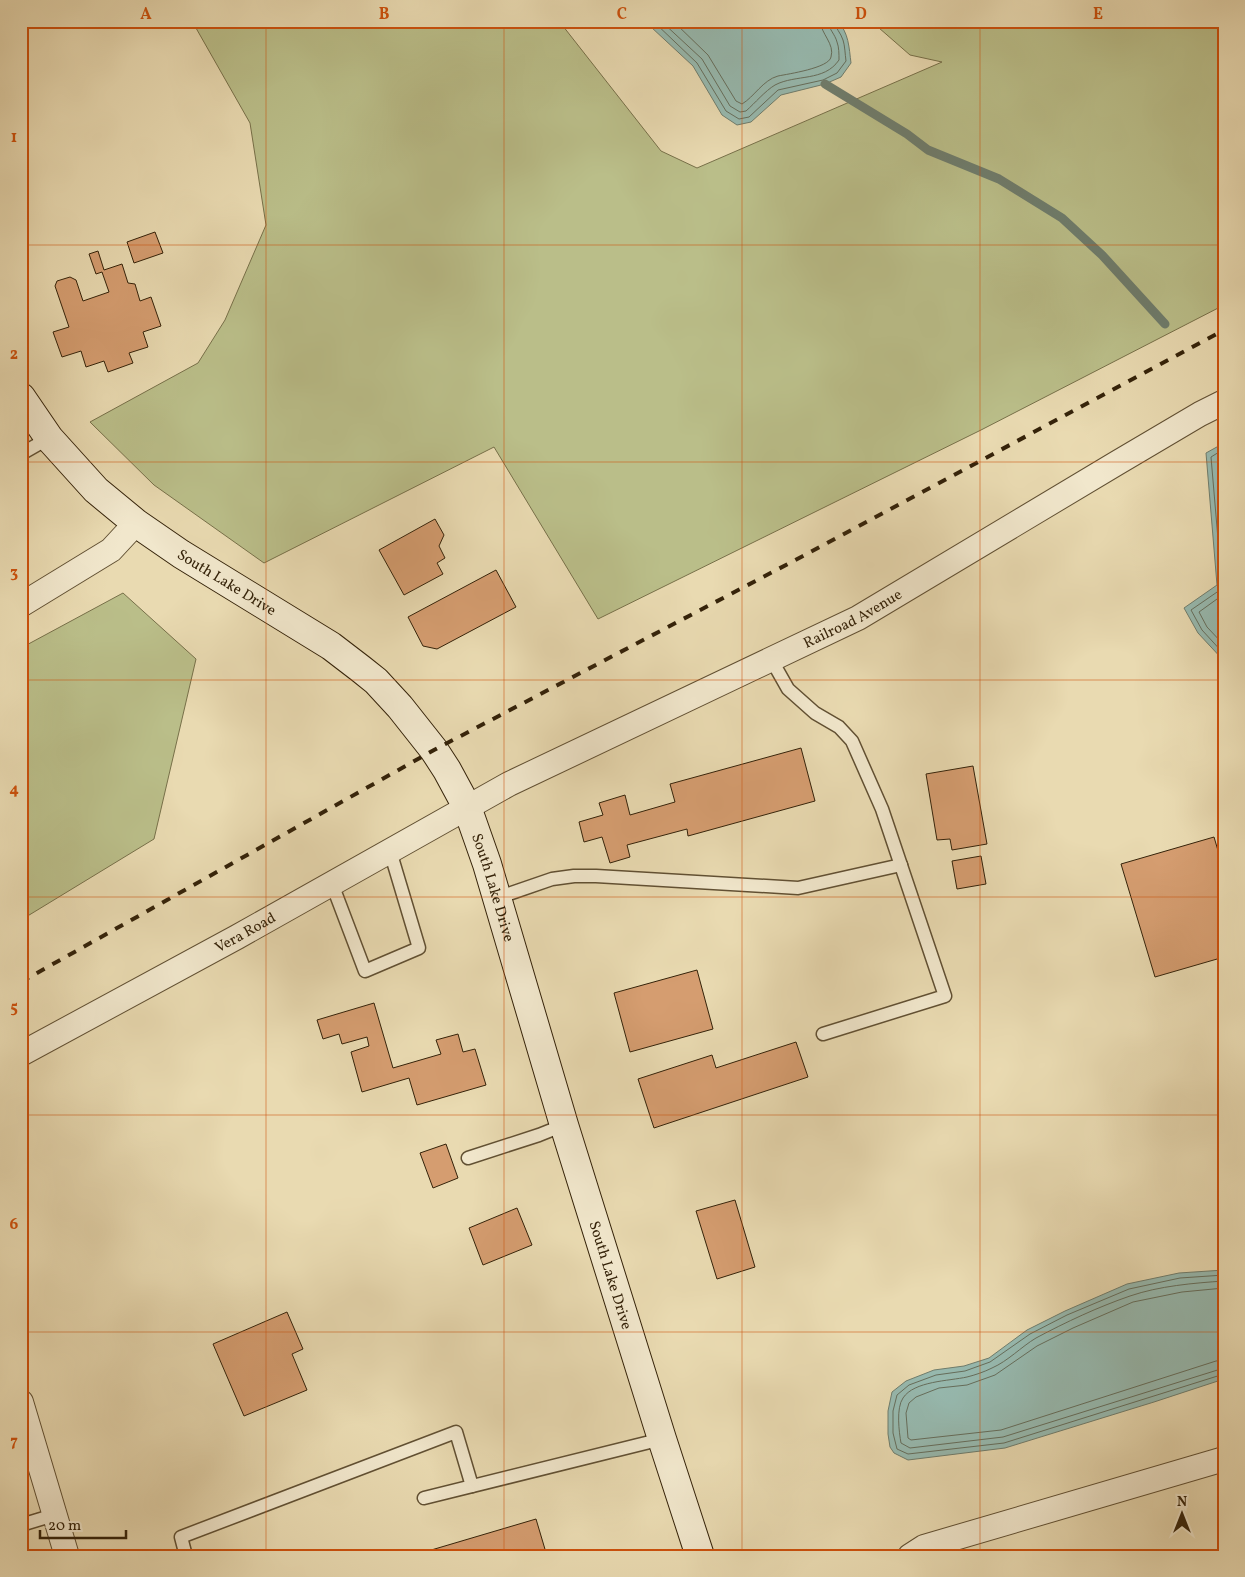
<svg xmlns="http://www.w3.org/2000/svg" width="1245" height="1577" font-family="Vollkorn,serif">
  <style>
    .green { fill: #babe89; stroke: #777049 }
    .water { fill: #97bab0; stroke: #6f7d6d }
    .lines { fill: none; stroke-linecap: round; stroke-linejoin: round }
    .shore { stroke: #666e5c; stroke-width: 1 }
    .stream { stroke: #6f7d6d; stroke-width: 9 }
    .building { fill: #d59d70; stroke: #342209 }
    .service-casing { stroke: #615033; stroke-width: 15 }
    .minor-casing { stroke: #615033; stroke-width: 26 }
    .secondary-casing { stroke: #342209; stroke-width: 30 }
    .service { stroke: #f1e7cc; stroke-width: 12 }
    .minor { stroke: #f1e7cc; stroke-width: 24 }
    .secondary { stroke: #f1e7cc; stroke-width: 28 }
    .rail { stroke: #342209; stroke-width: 4; stroke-dasharray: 9 9; stroke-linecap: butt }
    .grid { fill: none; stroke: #cd510c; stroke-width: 1; stroke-opacity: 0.55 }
    .labels { text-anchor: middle; stroke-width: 5; stroke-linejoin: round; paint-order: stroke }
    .street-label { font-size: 15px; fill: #342209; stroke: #f1e7cc }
    .neatline { fill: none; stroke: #cd510c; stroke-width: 2 }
    .grid-label { font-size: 16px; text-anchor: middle; font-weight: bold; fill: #cd510c }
  </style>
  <rect width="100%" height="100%" fill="#e9dab1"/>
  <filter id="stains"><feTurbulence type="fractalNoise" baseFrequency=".004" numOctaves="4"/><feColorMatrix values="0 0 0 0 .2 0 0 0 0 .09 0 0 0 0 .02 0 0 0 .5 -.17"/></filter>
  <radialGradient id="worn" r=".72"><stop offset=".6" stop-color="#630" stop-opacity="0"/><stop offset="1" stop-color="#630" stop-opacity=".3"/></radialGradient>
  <g class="green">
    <path d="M 192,21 L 559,21 L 661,151 L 697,168 L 942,62 L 910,55 L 871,21 L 1224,21 L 1224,305 L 981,430 L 598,619 L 494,447 L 264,563 L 154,485 L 90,422 L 198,363 L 225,320 L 266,225 L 250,123 Z"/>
    <path d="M 123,593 L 196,659 L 154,839 L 21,920 L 21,648 Z"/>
  </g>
  <g class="water">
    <path d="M 647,21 L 837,21 C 849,32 849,48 851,63 L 841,77 L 825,84 L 781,95 L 751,122 L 737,125 L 722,115 L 693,66 L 651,27 Z"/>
    <path d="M 1224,443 L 1224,661 L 1198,633 L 1184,608 L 1217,585 L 1206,453 Z"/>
    <path d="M 1224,1270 L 1224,1379 L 1154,1402 L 1005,1448 L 908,1460 L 894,1453 L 890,1447 L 888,1434 L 888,1411 L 892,1392 L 906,1381 L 934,1370 L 964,1366 L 989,1358 L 1027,1330 L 1065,1311 L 1127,1284 L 1179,1273 Z"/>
  </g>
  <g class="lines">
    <g class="shore">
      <path d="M 653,21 L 697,63 L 726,111 L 739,119 L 749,117 L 778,90 L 823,80 L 837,73 L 846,61 C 845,54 845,46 843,40 C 841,33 835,28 834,21"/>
      <path d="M 661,21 L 702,59 L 730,106 L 740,112 L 746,111 C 755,103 765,91 775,85 C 796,74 824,82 839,60 C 839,54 839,47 837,42 C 835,34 829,30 828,21"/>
      <path d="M 673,21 L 708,55 L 736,101 L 742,104 C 754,97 763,80 778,76 C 788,74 829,68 831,57 C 835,44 821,34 820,21"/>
      <path d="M 1224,449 L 1211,457 L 1222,586 L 1220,590 L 1191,610 L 1202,630 L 1224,654"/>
      <path d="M 1224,456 L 1218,461 L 1224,530"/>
      <path d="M 1224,594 L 1199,612 L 1207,627 L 1224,645"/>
      <path d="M 1224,1275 L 1180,1278 L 1129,1289 L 1067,1315 L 1030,1334 L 990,1362 L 965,1371 L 936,1375 L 909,1385 L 897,1395 L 893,1411 L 893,1433 L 897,1449 L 908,1454 L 1004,1443 L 1224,1374"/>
      <path d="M 1224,1281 C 1194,1283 1159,1286 1130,1296 C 1098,1307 1066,1322 1036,1338 C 1021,1347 1008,1361 992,1368 C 984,1372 975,1375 967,1377 C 949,1381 914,1381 903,1398 C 896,1408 899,1432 901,1443 L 910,1448 L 1003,1437 L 1224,1368"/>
      <path d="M 1224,1288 L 1182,1292 L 1133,1302 L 1073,1328 L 1037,1346 L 995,1375 L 967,1385 L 939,1388 L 916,1397 L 909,1403 L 906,1413 L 908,1438 L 911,1440 L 1001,1430 L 1216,1361 L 1224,1360"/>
    </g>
    <path class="stream" d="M 825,84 L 907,134 L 928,150 L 999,179 L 1062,218 L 1102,255 L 1165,324"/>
  </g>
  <g class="building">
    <path d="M 155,232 L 163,253 L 134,263 L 127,242 Z"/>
    <path d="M 98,251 L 104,270 L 122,264 L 128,283 L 135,284 L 140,301 L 151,297 L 161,326 L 143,332 L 148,347 L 129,353 L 133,363 L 108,372 L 104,361 L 86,367 L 81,351 L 62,357 L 53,332 L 69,327 L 55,286 L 57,281 L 70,277 L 76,280 L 83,301 L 109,292 L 102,272 L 96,274 L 89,254 Z"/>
    <path d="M 435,519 L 444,535 L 439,546 L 445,558 L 437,563 L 443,574 L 404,595 L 379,550 Z"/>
    <path d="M 496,570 L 516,607 L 437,649 L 423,646 L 408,617 Z"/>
    <path d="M 801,748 L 815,801 L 688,836 L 687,829 L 627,845 L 630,857 L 610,863 L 602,837 L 584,842 L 579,822 L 603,815 L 599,803 L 625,795 L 630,815 L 675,802 L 670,784 Z"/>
    <path d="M 973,766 L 987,844 L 952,850 L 950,839 L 937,840 L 926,774 Z"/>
    <path d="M 1214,837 L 1224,871 L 1224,957 L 1155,977 L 1121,864 Z"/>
    <path d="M 981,856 L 986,884 L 957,889 L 952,861 Z"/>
    <path d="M 697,970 L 713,1029 L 630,1052 L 614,993 Z"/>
    <path d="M 374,1003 L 393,1068 L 441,1054 L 436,1040 L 458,1034 L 463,1052 L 475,1049 L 486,1085 L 417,1105 L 409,1078 L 362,1092 L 351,1052 L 369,1046 L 367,1037 L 342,1044 L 339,1034 L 323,1039 L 317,1020 Z"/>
    <path d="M 796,1042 L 808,1077 L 654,1128 L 638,1079 L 712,1055 L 716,1068 Z"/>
    <path d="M 446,1144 L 458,1178 L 433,1188 L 420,1153 Z"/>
    <path d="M 735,1200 L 755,1267 L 717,1279 L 696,1211 Z"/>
    <path d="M 517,1208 L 532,1245 L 483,1265 L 469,1228 Z"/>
    <path d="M 287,1312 L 303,1349 L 292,1354 L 307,1390 L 244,1416 L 213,1344 Z"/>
    <path d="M 536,1519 L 547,1556 L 411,1556 Z"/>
  </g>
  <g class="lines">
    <g class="service-casing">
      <g id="service">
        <path d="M 21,454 L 49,438"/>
        <path d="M 771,659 L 788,689 L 815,713 L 839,727 L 852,741 L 882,809 L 945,996 L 823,1034"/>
        <path d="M 332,884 L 365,971 L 419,948 L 390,851"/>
        <path d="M 497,898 L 552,879 L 574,876 L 596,876 L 798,888 L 901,865"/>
        <path d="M 468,1158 L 539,1135 L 564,1125"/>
        <path d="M 424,1498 L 662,1439"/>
        <path d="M 21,1525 L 54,1515"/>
        <path d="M 186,1556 L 181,1537 L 456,1432 L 472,1486"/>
      </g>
    </g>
    <g class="minor-casing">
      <g id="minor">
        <path d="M 21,605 L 111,550 L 136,523"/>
        <path id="s1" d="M 21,1054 L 237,937 L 509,784 L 858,618 L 1117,463 L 1200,414 L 1224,402"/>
        <path d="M 21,1402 L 67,1556"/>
        <path d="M 910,1556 L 924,1547 L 1224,1459"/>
      </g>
    </g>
    <g class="secondary-casing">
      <g id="secondary">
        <path id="s2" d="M 21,397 L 49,438 L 96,490 L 136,523 L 181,554 L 331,646 L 361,669 L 376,681 L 400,707 L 434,750 L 447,770 L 467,807 L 487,864 L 564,1125 L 662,1439 L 700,1556"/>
      </g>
    </g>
    <use href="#service" class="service"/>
    <use href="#minor" class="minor"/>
    <use href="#secondary" class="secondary"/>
    <path class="rail" d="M 21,982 L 434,750 L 803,556 L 1224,330"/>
  </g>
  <path class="grid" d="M 266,21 L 266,1556M 504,21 L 504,1556M 742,21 L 742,1556M 980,21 L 980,1556M 21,245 L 1224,245M 21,462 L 1224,462M 21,680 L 1224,680M 21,897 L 1224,897M 21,1115 L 1224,1115M 21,1332 L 1224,1332"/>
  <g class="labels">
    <g class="street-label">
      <text dy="5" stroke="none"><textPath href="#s2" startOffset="280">South Lake Drive</textPath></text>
      <text dy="5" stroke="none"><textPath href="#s1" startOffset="939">Railroad Avenue</textPath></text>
      <text dy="5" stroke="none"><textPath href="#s2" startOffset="700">South Lake Drive</textPath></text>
      <text dy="5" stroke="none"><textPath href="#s1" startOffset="255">Vera Road</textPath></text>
      <text dy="5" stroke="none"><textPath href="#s2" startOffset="1105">South Lake Drive</textPath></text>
    </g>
  </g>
  <rect width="1245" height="1577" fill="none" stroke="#e9dab1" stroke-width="55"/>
  <g transform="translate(1182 1514)" stroke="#f1e7cc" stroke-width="4" paint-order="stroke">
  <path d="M0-4L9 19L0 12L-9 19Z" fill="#342209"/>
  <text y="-8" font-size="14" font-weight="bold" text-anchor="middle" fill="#342209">N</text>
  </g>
  <path d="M40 1530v8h86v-8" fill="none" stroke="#342209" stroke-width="2.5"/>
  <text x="48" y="1530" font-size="15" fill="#342209" stroke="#f1e7cc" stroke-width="4" paint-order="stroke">20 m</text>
  <rect x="28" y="28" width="1190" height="1522" class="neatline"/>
  <g class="grid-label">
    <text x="146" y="19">A</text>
    <text x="384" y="19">B</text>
    <text x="622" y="19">C</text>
    <text x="861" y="19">D</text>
    <text x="1098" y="19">E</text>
    <text x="14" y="142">1</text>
    <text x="14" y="359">2</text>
    <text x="14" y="577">3</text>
    <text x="14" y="794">4</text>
    <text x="14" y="1012">5</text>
    <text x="14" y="1229">6</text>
    <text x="14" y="1446">7</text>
  </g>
  <rect width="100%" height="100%" filter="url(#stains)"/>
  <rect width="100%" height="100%" fill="url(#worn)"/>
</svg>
